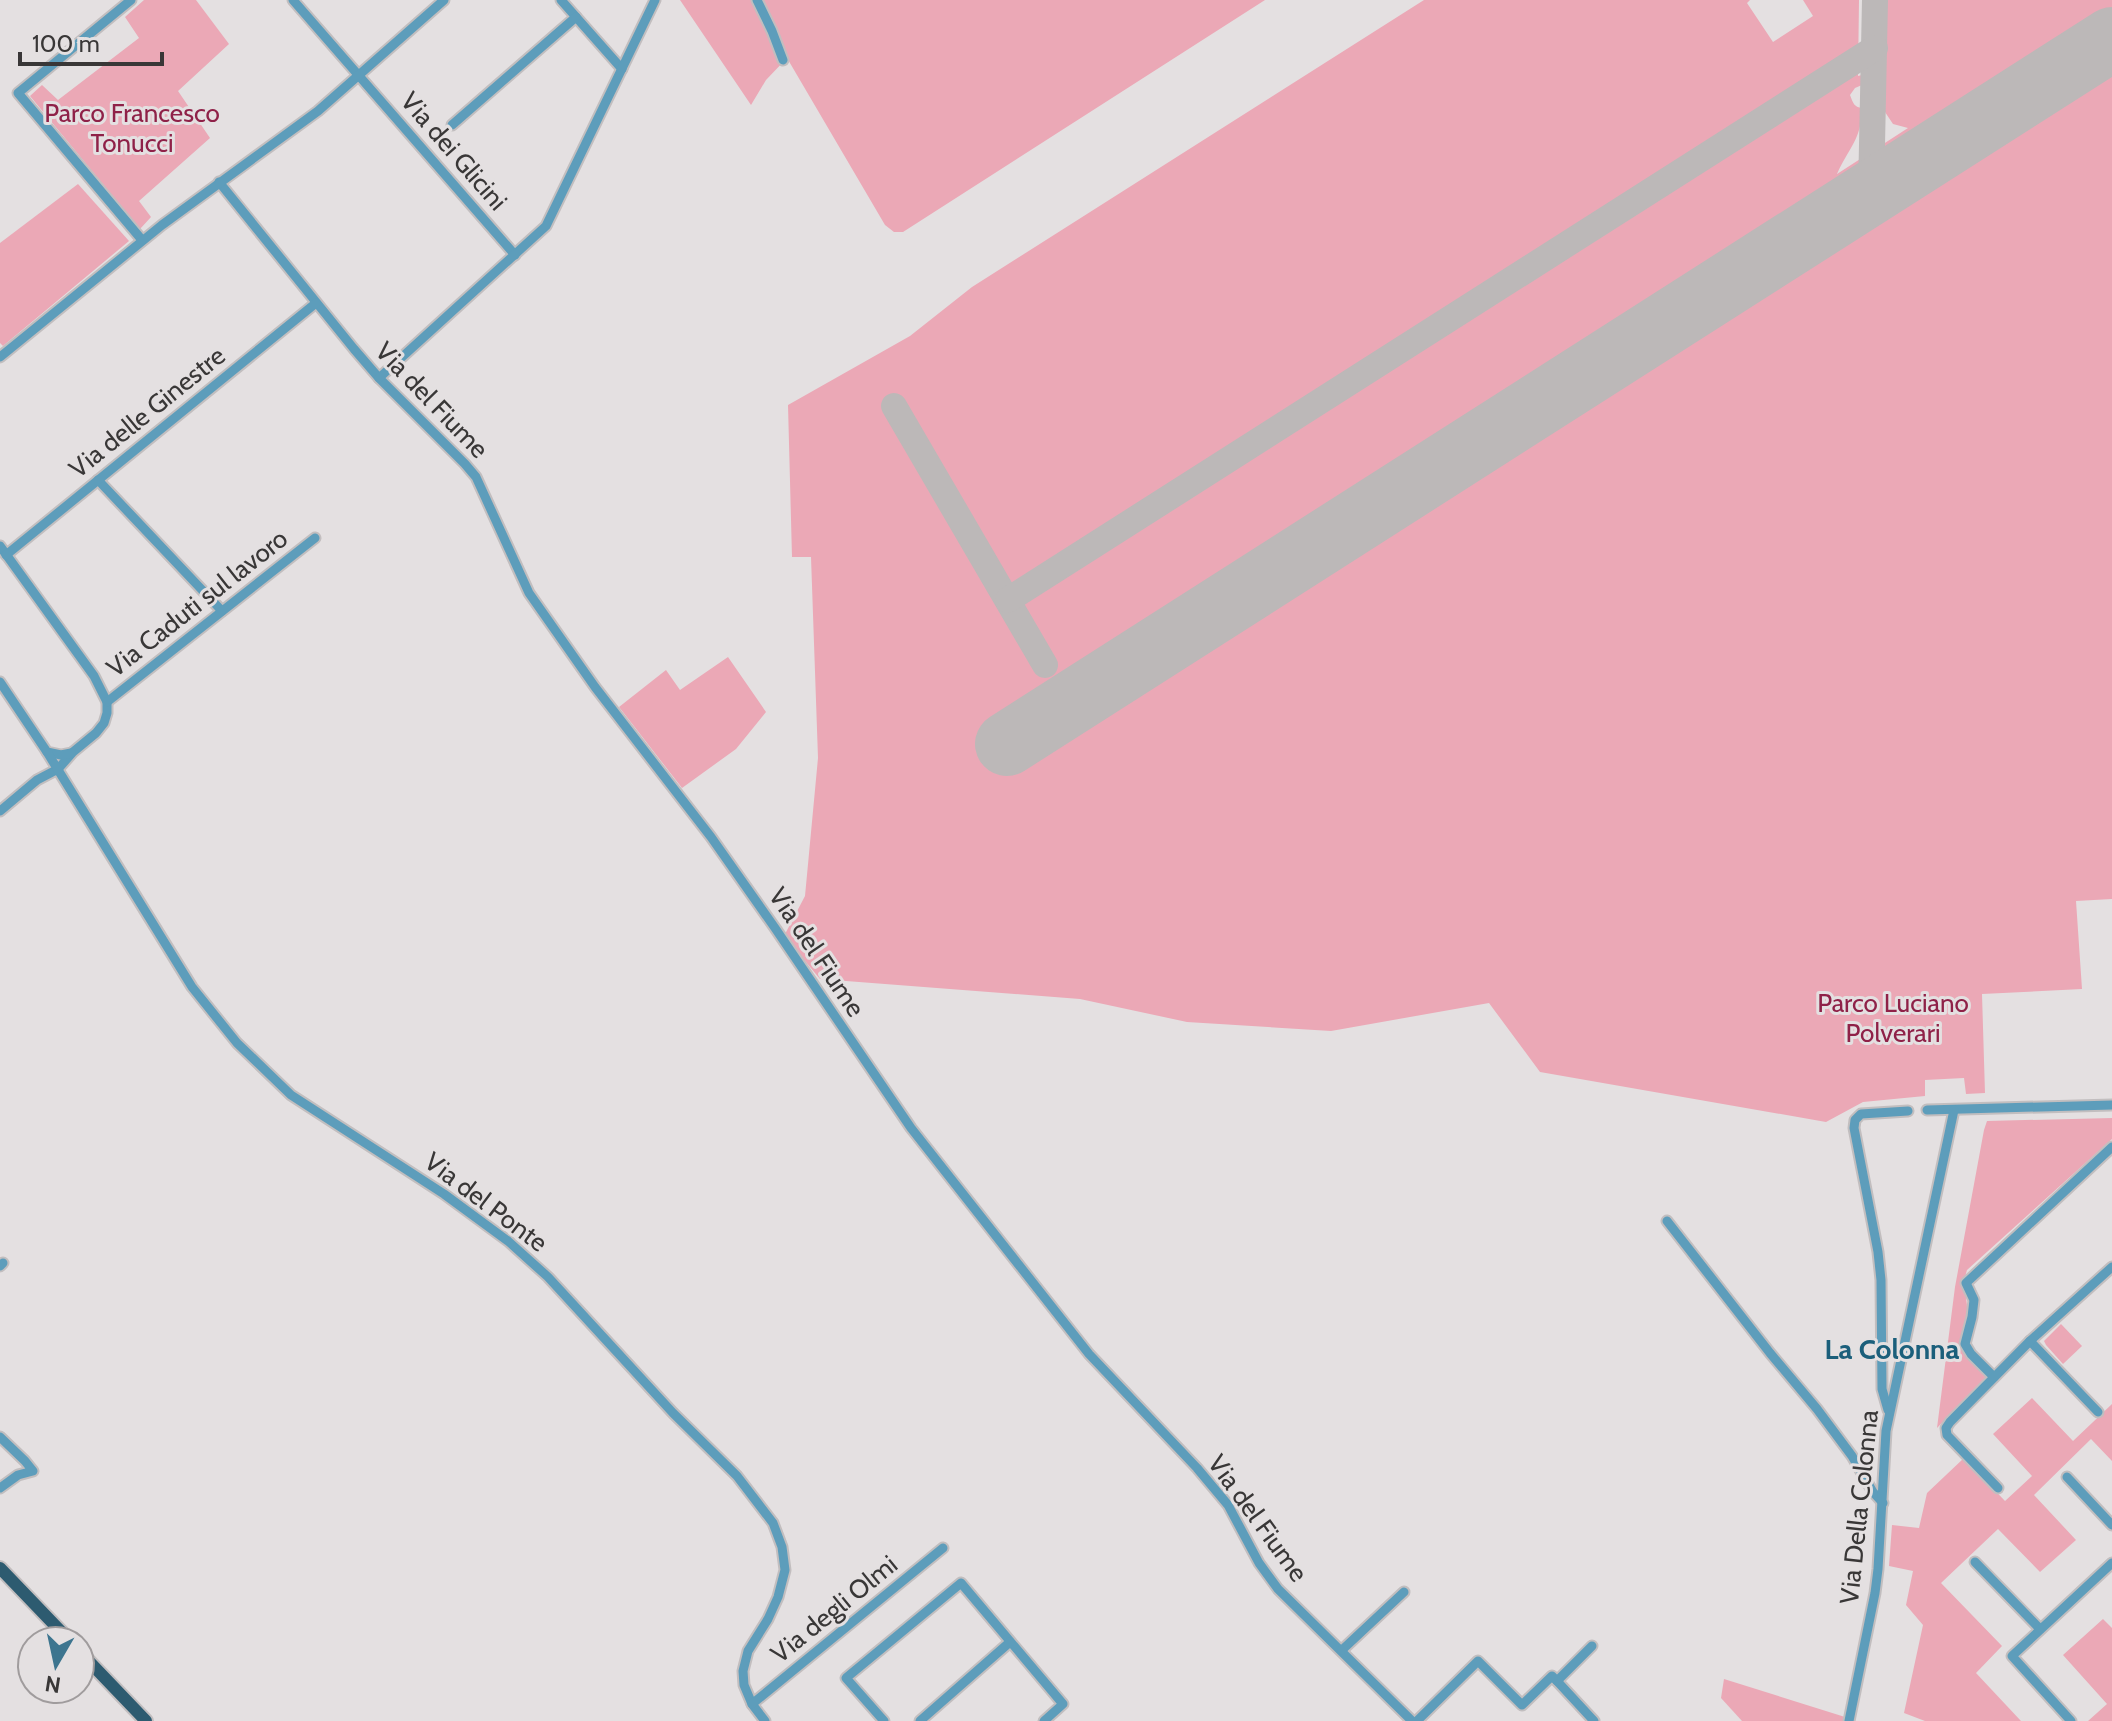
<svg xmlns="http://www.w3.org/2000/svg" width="2112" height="1721" font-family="Cabin,sans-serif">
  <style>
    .green { fill: #eba8b6 }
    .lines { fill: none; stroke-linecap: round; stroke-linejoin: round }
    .taxiway { stroke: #bcb8b8; stroke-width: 26 }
    .runway { stroke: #bcb8b8; stroke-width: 64 }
    .minor-casing { stroke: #c2bebf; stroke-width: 13 }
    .major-casing { stroke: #c2bebf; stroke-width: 16 }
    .minor { stroke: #5d9dbb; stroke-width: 9 }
    .major { stroke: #2d5b70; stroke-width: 12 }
    .labels { text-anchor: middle; stroke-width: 6; stroke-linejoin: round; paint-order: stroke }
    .park-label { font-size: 26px; fill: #8f2148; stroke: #e4e0e1 }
    .street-label { font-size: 26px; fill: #393737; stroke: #e4e0e1 }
    .neighbourhood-label { font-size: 28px; font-weight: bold; fill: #1b5f7b; stroke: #e4e0e1 }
  </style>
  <rect width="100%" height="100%" fill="#e4e0e1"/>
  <g class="green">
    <path d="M 144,0 L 196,0 L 229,44 L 178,91 L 210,138 L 139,201 L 151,217 L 140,229 L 30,96 L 42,85 L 58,100 L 139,38 L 125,17 Z"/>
    <path d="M 680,0 L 752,0 L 781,49 L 759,0 L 1265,0 L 903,232 L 894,232 L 885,225 L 787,58 L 766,80 L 751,105 Z"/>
    <path d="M 1424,0 L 1750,0 L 1747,3 L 1773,42 L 1813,16 L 1803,0 L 1859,0 L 1858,76 L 1862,75 L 1862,85 L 1855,88 L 1850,95 C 1853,103 1854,107 1862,108 C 1862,139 1848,149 1837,174 L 1908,128 L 1893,124 L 1885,112 L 1886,0 L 2112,0 L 2112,899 L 2076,901 L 2082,989 L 1982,994 L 1985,1093 L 1966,1094 L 1964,1078 L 1925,1080 L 1925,1096 L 1863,1102 L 1826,1122 L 1540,1072 L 1489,1003 L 1331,1031 L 1187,1022 L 1080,999 L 820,979 L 784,936 L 805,896 L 818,758 L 811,557 L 792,557 L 788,405 L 910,336 L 972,287 Z"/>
    <path d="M 78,184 L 129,241 L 3,346 L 0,343 L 0,243 Z"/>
    <path d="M 728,657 L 766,712 L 736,749 L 682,788 L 619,707 L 666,670 L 680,690 Z"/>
    <path d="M 2112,1118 L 2112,1139 L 1967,1270 C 1960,1290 1973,1310 1964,1325 L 1968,1342 L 1991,1372 L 1937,1428 L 1955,1287 L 1984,1130 L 1987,1121 Z"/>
    <path d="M 2061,1324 L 2082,1346 L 2063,1364 L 2046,1345 L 2044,1341 Z"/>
    <path d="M 2032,1398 L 2073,1441 L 2112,1404 L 2112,1461 L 2091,1439 L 2034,1495 L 2076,1540 L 2040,1572 L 1998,1529 L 1941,1583 L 2002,1646 L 1976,1673 L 2021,1721 L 1925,1721 L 1904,1713 L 1923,1625 L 1906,1605 L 1913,1571 L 1889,1566 L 1892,1525 L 1919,1528 L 1927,1493 L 1964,1458 L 2005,1501 L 2032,1476 L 1993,1434 Z"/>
    <path d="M 2103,1619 L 2112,1628 L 2112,1721 L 2088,1721 L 2107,1704 L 2063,1655 Z"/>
    <path d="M 1724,1679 L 1845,1717 L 1845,1721 L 1742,1721 L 1721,1698 Z"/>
  </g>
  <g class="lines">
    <g class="taxiway">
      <path d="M 1871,193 L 1875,0"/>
      <path d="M 894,406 L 1045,665"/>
      <path d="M 1008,600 L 1875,48"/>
    </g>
    <path class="runway" d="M 1007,744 L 2112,39"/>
    <g class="minor-casing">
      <g id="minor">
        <path d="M 131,0 L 18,93 L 142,240"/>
        <path d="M 293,0 L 515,255"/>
        <path d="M 561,0 L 622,69"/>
        <path d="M 757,0 L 772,31 L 783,60"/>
        <path d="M 452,125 L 576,17"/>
        <path d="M 219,182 L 354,349 L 379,378 L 465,464 L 476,477 L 529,593 L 595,687 L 711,837 L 775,928 L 911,1128 L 1089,1354 L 1197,1468 L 1228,1505 L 1259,1563 L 1278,1589 L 1412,1721"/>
        <path d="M 0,357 L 162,225 L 318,111 L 444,0"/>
        <path d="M 379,378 L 546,226 L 655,0"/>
        <path d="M 98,480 L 222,611"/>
        <path d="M 0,546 L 94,676 L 107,702 L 107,713 L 104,723 L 96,733 L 73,752 L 58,769 L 37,780 L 0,811"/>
        <path d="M 6,555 L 316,303"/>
        <path d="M 0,682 L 47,752 L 61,755 L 71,753"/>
        <path d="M 107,702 L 315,538"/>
        <path d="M 47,752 L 192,987 L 237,1043 L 291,1095 L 444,1194 L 508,1241 L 548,1277 L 673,1413 L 737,1476 L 773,1523 L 782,1547 L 785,1570 L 778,1597 L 768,1619 L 748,1651 L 743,1671 L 744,1685 L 752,1704 L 765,1721"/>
        <path d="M 1927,1110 L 2112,1105"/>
        <path d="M 1667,1221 L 1770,1353 L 1817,1409 L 1852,1456 L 1873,1492 L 1883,1503"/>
        <path d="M 0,1266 L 3,1263"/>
        <path d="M 2030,1341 L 2098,1412"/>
        <path d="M 1994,1377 L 1971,1354 L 1965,1344 L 1972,1317 L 1974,1300 L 1966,1283 L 2112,1147"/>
        <path d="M 1888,1410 L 1882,1389 L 1881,1280 L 1878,1252 L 1854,1128 L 1855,1120 L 1861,1114 L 1908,1111"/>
        <path d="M 0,1437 L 25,1461 L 33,1471 L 18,1475 L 0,1488"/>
        <path d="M 2067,1477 L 2112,1525"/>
        <path d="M 1998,1488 L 1947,1435 L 1946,1428 L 1950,1422 L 2030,1341 L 2112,1267"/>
        <path d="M 1975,1562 L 2040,1629"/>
        <path d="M 1342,1650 L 1404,1592"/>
        <path d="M 1557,1681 L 1594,1721"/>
        <path d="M 752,1704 L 943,1548"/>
        <path d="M 884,1721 L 846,1678 L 961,1583 L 1063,1704 L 1044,1721"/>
        <path d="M 920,1721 L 1010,1642"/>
        <path d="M 1417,1721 L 1478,1661 L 1522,1705 L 1552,1676 L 1557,1681 L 1592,1646"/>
        <path d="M 1849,1721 L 1875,1593 L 1878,1569 L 1886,1431 L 1954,1110"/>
        <path d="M 2071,1721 L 2012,1656 L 2112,1563"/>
      </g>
    </g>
    <g class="major-casing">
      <g id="major">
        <path d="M 0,1568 L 70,1641"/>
        <path d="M 80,1652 L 146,1721"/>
      </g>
    </g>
    <use href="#minor" class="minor"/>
    <use href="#major" class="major"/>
  </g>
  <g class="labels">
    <g class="park-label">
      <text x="132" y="122">Parco Francesco<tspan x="132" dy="30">Tonucci</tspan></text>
      <text x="1893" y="1012">Parco Luciano<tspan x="1893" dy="30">Polverari</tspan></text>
    </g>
    <g class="street-label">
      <text transform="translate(454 151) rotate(49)" y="9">Via dei Glicini</text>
      <text transform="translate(432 400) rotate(46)" y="9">Via del Fiume</text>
      <text transform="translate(147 412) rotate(-39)" y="9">Via delle Ginestre</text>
      <text transform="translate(197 603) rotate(-38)" y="9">Via Caduti sul lavoro</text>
      <text transform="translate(817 952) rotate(56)" y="9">Via del Fiume</text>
      <text transform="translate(486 1202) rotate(37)" y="9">Via del Ponte</text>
      <text transform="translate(1859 1507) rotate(-84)" y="9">Via Della Colonna</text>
      <text transform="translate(1258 1518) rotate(54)" y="9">Via del Fiume</text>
      <text transform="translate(834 1609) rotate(-39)" y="9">Via degli Olmi</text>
    </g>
    <g class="neighbourhood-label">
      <text x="1892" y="1359">La Colonna</text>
    </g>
  </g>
  <g transform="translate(56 1665) rotate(189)"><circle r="38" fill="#e4e0e1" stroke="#a09c9d" stroke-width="2"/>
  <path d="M0-6L14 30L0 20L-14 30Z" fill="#3d758f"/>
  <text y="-12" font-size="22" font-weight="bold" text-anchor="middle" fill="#393737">N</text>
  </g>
  <path d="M20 52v12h142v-12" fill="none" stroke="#393737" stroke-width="4"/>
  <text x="32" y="52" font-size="24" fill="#393737" stroke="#e4e0e1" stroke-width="6" paint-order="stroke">100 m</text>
</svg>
